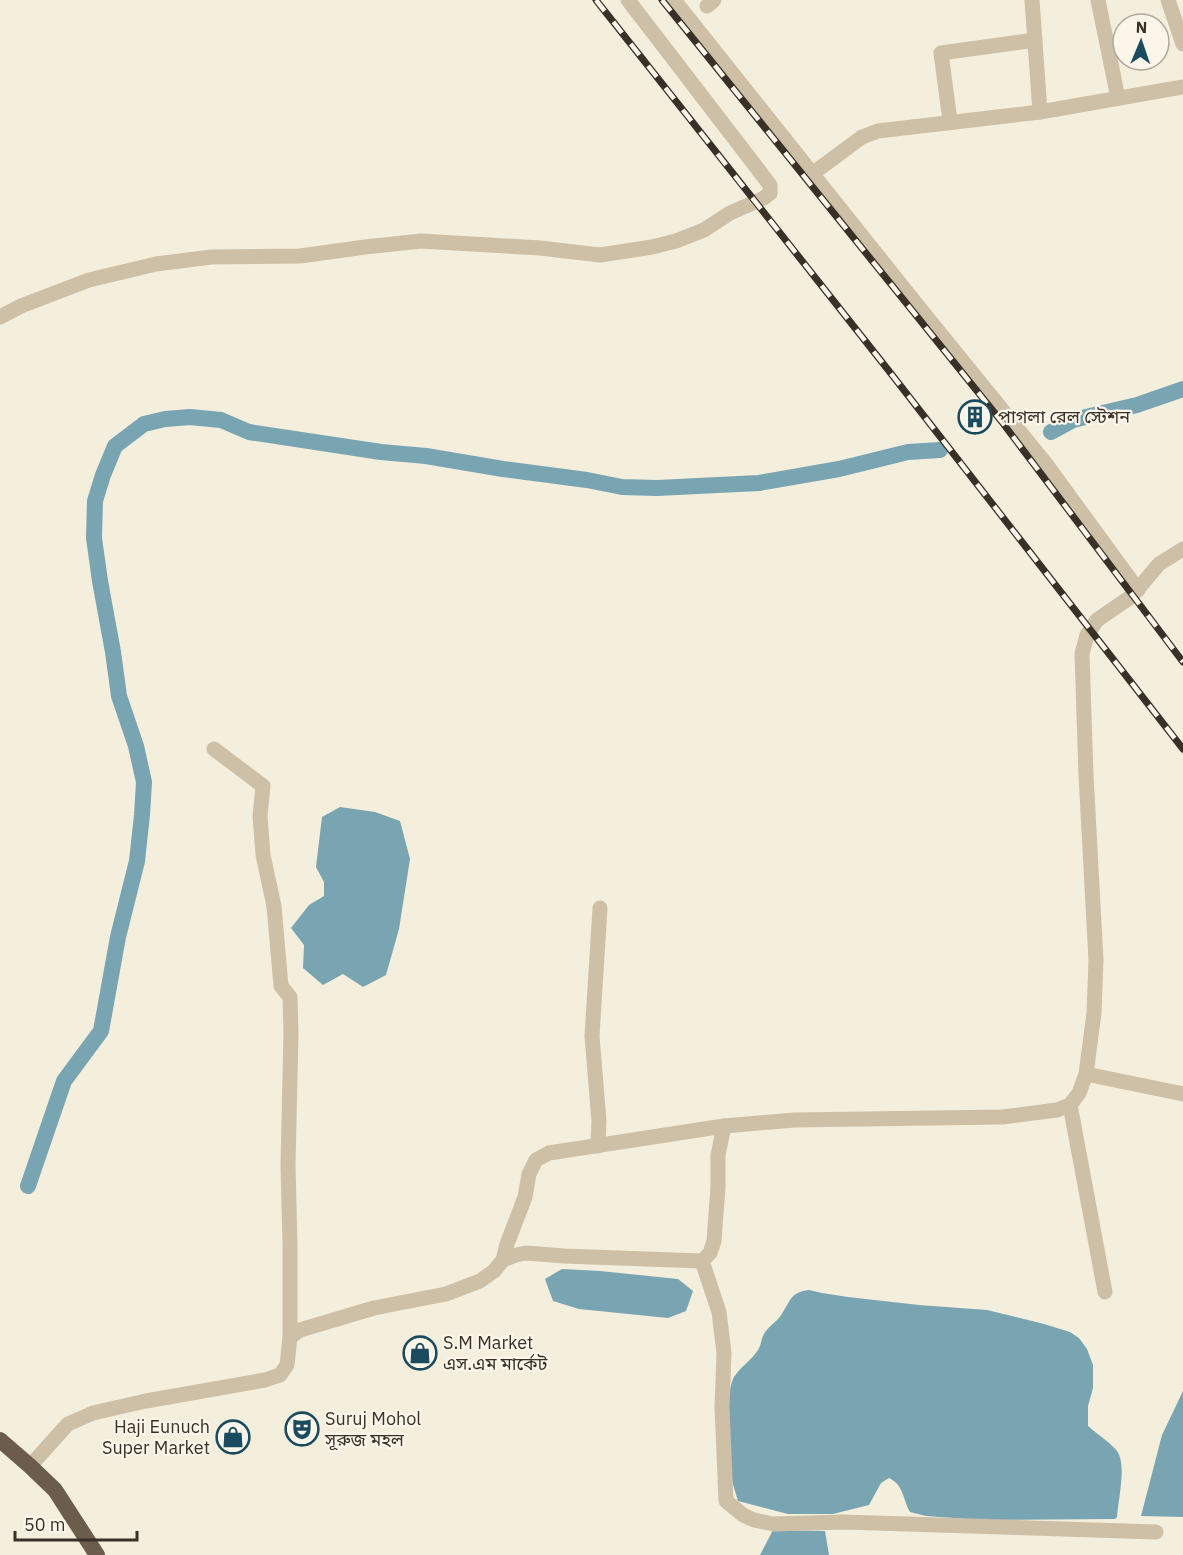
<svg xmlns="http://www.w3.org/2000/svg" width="1183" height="1555" font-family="'IBM Plex Sans','Noto Sans Bengali',sans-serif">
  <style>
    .water { fill: #79a5b3 }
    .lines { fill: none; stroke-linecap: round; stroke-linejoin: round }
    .canal { stroke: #79a5b3; stroke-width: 16 }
    .minor { stroke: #cdc0a7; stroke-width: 15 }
    .tertiary { stroke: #cdc0a7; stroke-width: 15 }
    .trunk { stroke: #6b5c4b; stroke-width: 16 }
    .rail-casing { stroke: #393128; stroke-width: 7 }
    .rail { stroke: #fbf6e9; stroke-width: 4.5; stroke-dasharray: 14; stroke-linecap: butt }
    .labels { text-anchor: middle; stroke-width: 4.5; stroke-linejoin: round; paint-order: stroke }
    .poi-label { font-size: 18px; fill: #393128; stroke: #fbf6e9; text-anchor: start }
  </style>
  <rect width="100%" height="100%" fill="#f4eedc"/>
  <g class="water">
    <path d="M 340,807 L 375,812 L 400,821 L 410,859 L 399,929 L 386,975 L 363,987 L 343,974 L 323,985 L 303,968 L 304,945 L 291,928 L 309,905 L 324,896 L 324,882 L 316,867 L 322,817 Z"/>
    <path d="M 562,1269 L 600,1271 L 678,1279 L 693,1291 L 686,1311 L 668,1318 L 579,1309 L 553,1301 L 545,1279 Z"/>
    <path d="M 809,1290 L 822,1293 L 848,1297 L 919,1305 L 987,1310 L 1044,1324 L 1070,1332 L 1079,1338 L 1087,1349 L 1093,1365 L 1093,1388 L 1088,1406 L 1088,1426 C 1096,1433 1112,1444 1117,1451 C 1127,1465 1118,1500 1117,1517 L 1115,1519 L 981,1520 L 926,1516 L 910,1512 C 903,1500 904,1485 889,1478 L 881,1483 L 869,1505 L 833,1514 L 788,1514 L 738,1501 C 734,1487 729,1473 728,1460 C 727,1443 726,1391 734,1377 C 740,1367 752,1360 758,1350 C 761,1345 761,1341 763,1336 C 766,1329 772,1325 778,1319 C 790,1305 788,1292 809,1290 Z"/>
    <path d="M 1183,1391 L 1183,1517 L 1141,1516 L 1162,1435 Z"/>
    <path d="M 773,1530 L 825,1531 L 829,1555 L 760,1555 Z"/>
  </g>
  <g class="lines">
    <g class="canal">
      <path d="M 1051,432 L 1073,420 L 1137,405 L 1183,389"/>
      <path d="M 28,1186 L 64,1081 L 101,1031 L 118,937 L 137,861 L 142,815 L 144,782 L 136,746 L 119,696 L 113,652 L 100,581 L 94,538 L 95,501 L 103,475 L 115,446 L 144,424 L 165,419 L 190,417 L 221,420 L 249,432 L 381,452 L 426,456 L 503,469 L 587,480 L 622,487 L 657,488 L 759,483 L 839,469 L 908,452 L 940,450"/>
    </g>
    <g class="minor">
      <path d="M 628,0 L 770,185 L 770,193"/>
      <path d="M 1032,0 L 1040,112"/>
      <path d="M 1098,0 L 1118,98"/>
      <path d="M 1168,0 L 1183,44"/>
      <path d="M 707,6 L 714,0"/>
      <path d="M 950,121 L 941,53 L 1035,40"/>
      <path d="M 812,174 L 862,137 L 878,131 L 1040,112 L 1183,87"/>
      <path d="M 214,749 L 263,786 L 260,816 L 263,855 L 274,906 L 281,986 L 290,997 L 291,1033 L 288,1165 L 290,1245 L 290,1337"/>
      <path d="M 1086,1074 L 1183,1094"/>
      <path d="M 1070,1105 L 1105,1292"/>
      <path d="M 724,1126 L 718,1155 L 718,1187 L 714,1241 L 710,1253 L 702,1261 L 719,1312 L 724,1353 L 722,1407 L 726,1501 L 743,1515 L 754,1520 L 773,1524 L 843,1522 L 1156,1532"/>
      <path d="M 598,1146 L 599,1121 L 592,1036 L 600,908"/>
      <path d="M 503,1260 L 516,1255 L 526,1253 L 564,1256 L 702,1261"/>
      <path d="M 30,1466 L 68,1424 L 93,1413 L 146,1401 L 265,1380 L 280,1375 L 287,1365 L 290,1337 L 300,1330 L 374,1308 L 446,1294 L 480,1281 L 494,1271 L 503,1260 L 507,1244 L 525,1197 L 529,1174 L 536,1160 L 549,1153 L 724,1126 L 794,1120 L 1002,1117 L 1057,1110 L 1070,1105 L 1079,1093 L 1086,1074 L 1094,1013 L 1096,960 L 1086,775 L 1082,654 L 1087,635 L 1097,620 L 1132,596 L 1159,564 L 1183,549"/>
    </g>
    <g class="tertiary">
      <path d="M 674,0 L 917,305 L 1046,464 L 1138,590"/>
      <path d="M 0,317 L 21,306 L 89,280 L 156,264 L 211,257 L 300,256 L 365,247 L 421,241 L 540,248 L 600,255 L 652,247 L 676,241 L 704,230 L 730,213 L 764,198 L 770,193"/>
    </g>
    <path class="trunk" d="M 0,1440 L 30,1466 L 55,1490 L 97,1555"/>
    <g class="rail-casing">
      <g id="rail">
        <path d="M 596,0 L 889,371 L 1183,749"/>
        <path d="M 662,0 L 1002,422 L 1183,662"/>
      </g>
    </g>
    <use href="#rail" class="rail"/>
  </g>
  <defs>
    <g id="building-ring" transform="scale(1.725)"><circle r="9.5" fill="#fbf6e9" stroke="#1a4b5e" stroke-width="1.5"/><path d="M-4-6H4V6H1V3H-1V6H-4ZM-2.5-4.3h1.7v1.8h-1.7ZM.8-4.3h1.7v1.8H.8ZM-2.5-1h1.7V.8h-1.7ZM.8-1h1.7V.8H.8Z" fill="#1a4b5e"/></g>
    <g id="shop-ring" transform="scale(1.725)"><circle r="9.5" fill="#fbf6e9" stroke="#1a4b5e" stroke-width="1.5"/><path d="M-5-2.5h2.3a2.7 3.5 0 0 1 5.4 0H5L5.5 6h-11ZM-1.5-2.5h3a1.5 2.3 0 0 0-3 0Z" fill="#1a4b5e"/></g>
    <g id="theatre-ring" transform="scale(1.725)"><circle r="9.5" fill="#fbf6e9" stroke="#1a4b5e" stroke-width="1.5"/><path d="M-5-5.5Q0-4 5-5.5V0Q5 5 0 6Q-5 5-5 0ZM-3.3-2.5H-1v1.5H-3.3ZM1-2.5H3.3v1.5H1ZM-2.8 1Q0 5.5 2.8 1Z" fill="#1a4b5e"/></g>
  </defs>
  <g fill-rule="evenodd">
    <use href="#building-ring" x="975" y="417"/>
    <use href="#shop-ring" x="420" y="1353"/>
    <use href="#theatre-ring" x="302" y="1429"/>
    <use href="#shop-ring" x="233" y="1437"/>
  </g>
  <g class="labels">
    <g class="poi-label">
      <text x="998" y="423">পাগলা রেল স্টেশন</text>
      <text x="443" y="1349">S.M Market<tspan x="443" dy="21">এস.এম মার্কেট</tspan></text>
      <text x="325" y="1425">Suruj Mohol<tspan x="325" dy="21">সূরুজ মহল</tspan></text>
      <text x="210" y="1433" text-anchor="end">Haji Eunuch<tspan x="210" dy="21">Super Market</tspan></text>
    </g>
  </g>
  <g transform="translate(1141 42) rotate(2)"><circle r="28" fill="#fbf6e9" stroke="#ada79c" stroke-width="1.5"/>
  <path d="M0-4.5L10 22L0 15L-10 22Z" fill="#1a4b5e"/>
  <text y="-9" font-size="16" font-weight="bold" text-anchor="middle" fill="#393128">N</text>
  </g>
  <path d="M15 1531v9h122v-9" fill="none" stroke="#393128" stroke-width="3"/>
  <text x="24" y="1531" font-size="18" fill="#393128" stroke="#fbf6e9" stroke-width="4.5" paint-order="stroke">50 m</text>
</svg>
